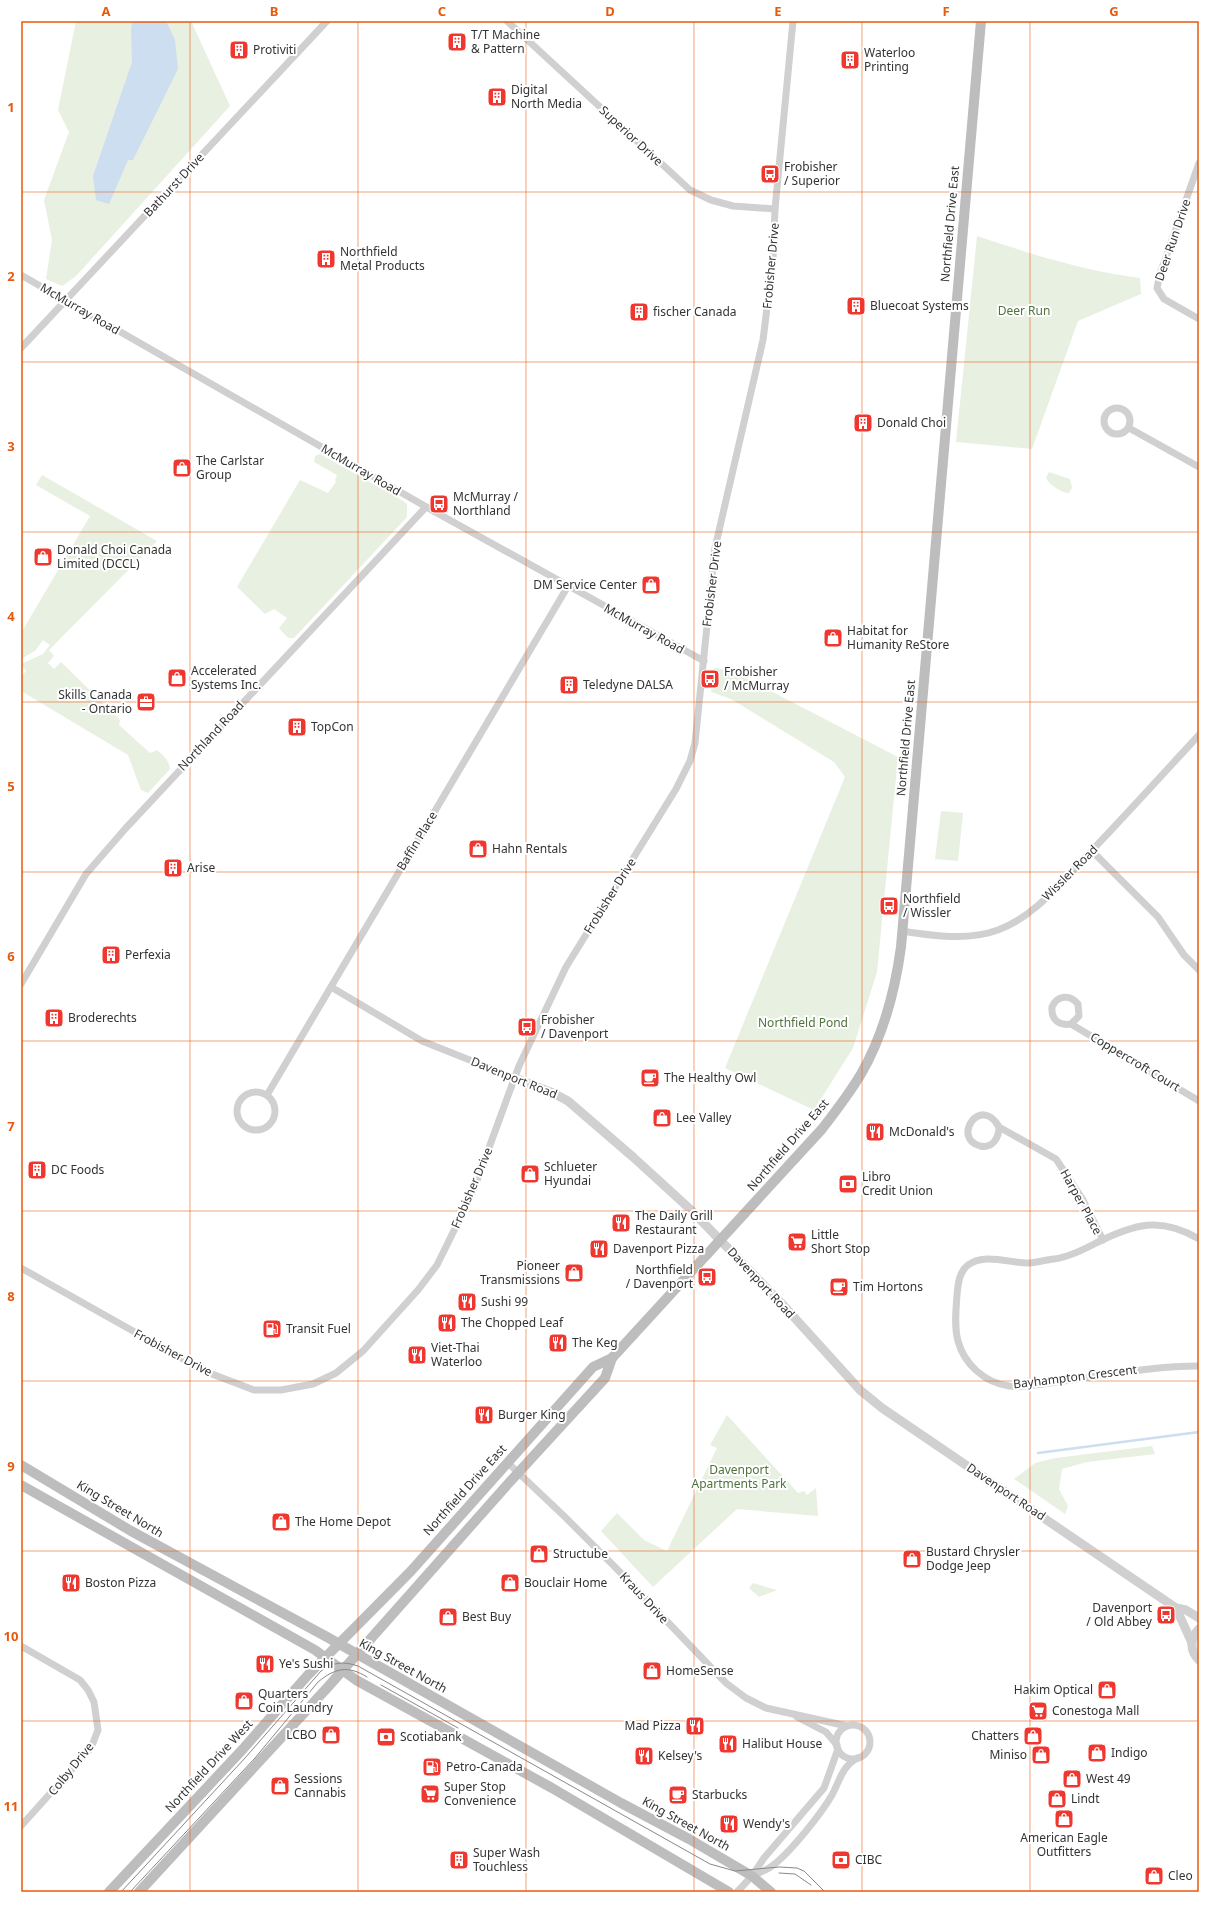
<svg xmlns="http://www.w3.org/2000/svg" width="1220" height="1913" font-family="'Noto Sans',sans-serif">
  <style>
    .green { fill: #e7f0e1 }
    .water { fill: #cddef0 }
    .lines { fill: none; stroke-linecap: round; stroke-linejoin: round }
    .stream { stroke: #cddef0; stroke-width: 2.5 }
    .minor { stroke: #d0d0d0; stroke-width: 7 }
    .tertiary { stroke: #d0d0d0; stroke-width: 9 }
    .secondary { stroke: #bdbdbd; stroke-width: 10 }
    .tram { stroke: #888; stroke-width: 1 }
    .grid { fill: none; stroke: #e8590c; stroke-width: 1; stroke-opacity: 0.55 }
    .labels { text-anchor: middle; stroke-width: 4; stroke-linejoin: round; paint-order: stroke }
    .poi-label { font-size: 12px; fill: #333; stroke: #fff; text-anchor: start }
    .street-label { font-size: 12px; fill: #333; stroke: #fff }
    .park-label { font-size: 12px; fill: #50723c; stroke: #fff }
    .neatline { fill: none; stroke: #e8590c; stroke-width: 1.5 }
    .grid-label { font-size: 13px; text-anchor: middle; font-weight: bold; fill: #e8590c }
  </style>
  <rect width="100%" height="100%" fill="#fff"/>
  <g class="green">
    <path d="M 76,21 L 191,21 L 230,106 L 76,276 L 62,286 L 46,279 L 52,240 L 44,200 L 69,132 L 58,110 Z"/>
    <path d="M 977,236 C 1031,254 1084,271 1140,278 L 1141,294 L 1078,321 L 1032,449 L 956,442 Z"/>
    <path d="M 320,454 L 400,499 L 407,504 L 407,517 L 294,638 L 288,638 L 279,628 L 287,618 L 274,609 L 265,614 L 237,587 L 300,480 L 328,493 L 336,482 L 335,480 L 337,475 L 314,462 L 315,456 Z"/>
    <path d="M 1049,472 L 1070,479 L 1072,488 L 1069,493 C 1062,493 1049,485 1046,478 Z"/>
    <path d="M 42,475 L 157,541 L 49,650 L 54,656 L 48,663 L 54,669 L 61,662 L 120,720 L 119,725 L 150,753 L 157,750 C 163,755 169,760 170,769 L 148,793 L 141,790 L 128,755 L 21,691 L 21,677 L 26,671 L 21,664 L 43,654 L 50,645 L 43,640 L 35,651 L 21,659 L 21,633 L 90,516 L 36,485 Z"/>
    <path d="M 714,668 L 730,670 L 898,757 L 877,972 L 853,1048 L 814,1110 L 725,1068 L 845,777 L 834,762 L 731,699 L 711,692 Z"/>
    <path d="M 941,811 L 963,813 L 958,861 L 935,859 Z"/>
    <path d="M 727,1415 L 798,1493 L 804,1491 L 807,1495 L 816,1488 L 818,1516 L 737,1509 L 653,1587 L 601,1531 L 617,1513 L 644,1540 L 667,1551 L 717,1448 L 710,1445 Z"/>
    <path d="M 1152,1446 L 1155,1454 L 1087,1462 L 1062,1469 L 1059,1489 L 1068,1506 L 1065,1514 L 1014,1479 L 1035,1463 L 1055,1458 Z"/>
    <path d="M 753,1583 L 777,1590 L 759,1597 L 749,1588 Z"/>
  </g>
  <path class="water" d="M 132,21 L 166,21 L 175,40 L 178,69 L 133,160 L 128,160 L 109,204 L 96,200 L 93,176 L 132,62 L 131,30 Z"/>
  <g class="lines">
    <path class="stream" d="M 1038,1453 L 1199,1432"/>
    <g class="minor">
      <path d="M 507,21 L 690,190 L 711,200 L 733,206 L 775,209"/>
      <path d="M 1199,163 L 1160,274 L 1157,288 L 1164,299 L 1199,319"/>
      <path d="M 21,275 L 437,513 L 704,661"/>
      <path d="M 21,348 L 327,21"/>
      <circle cx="1117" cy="421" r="13"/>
      <path d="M 1129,428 L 1199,467"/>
      <path d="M 1092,851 L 1158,917 L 1184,955 L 1199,970"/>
      <path d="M 902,931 C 934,936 968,941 998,930 C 1031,918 1054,890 1077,866 C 1119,823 1159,778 1199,735"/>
      <path d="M 21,984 L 86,874 L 125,829 L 426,507"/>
      <path d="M 331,987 L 422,1041 L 515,1078"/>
      <path d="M 1071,1024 L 1079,1016 L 1078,1004 C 1070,994 1057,995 1052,1007 C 1051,1020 1059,1026 1071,1024 L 1199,1101"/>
      <circle cx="256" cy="1111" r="19"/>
      <path d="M 267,1095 L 568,586"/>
      <path d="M 999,1127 C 999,1137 993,1149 980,1146 C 951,1138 981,1094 999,1127 L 1056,1159 L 1083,1200 L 1103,1240"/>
      <path d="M 1199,1239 C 1160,1216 1134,1224 1096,1243 C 1083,1250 1069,1257 1054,1259 C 1046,1260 1038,1262 1030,1263 C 1012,1264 985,1252 968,1265 C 959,1272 958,1284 957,1295 C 956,1309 954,1327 958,1341 C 964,1364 985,1383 1009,1386 C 1029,1388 1051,1382 1070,1380 C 1113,1374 1155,1366 1199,1366"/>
      <path d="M 21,1268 L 204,1371 L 254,1390 L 281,1390 L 313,1384 L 336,1373 L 363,1351 L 418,1290 L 437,1265 L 472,1194 L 519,1066 L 566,967 L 676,789 L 690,761 L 695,743 L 715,548 L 763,340 L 773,259 L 775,209 L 793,21"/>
      <path d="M 507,1462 L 564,1516 L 615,1567 L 726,1683 L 746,1698 L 766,1708 L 847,1726"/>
      <path d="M 21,1646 L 80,1680 L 88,1690 L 94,1702 L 98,1730 L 91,1748 L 21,1826"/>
      <path d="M 797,1717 L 826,1732 L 837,1745"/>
      <circle cx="853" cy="1742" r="17"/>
      <path d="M 752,1876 C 758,1873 764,1871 769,1868 C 787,1857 821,1814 832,1795 C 840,1780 842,1767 857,1758"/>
      <path d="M 737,1892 L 752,1876 L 764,1858 L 824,1788 L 838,1749"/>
    </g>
    <g class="tertiary">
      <path d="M 515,1078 L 553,1093 L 568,1101 L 633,1157 L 691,1210 L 783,1305 L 860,1390 L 882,1408 L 1176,1608 L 1186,1610 L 1199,1618"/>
      <path d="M 1176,1608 L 1192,1643"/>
      <path d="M 1199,1629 C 1189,1639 1190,1651 1199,1660"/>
    </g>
    <g class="secondary">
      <path d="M 21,1465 L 131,1531 L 327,1637 L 621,1803 L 689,1839 L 752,1876 L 771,1892"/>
      <path d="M 21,1485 L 315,1650 L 356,1680 L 552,1788 L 729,1892"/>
      <path d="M 109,1892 L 243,1749 L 307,1676 L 411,1571 L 593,1367 L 612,1358 L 822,1129 C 836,1111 849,1094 861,1074 C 883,1036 895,991 901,947 L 981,21"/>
      <path d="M 139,1892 L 327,1688 L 507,1485 L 605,1378 L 612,1358"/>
    </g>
    <g class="tram">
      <path d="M 381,1685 L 458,1728"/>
      <path d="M 779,1873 L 795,1874 L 811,1885"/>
      <path d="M 121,1892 L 245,1758 L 321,1671 C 334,1662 343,1661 358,1666 L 710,1864 L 735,1871 L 779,1867 L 797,1868 L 804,1871 L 825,1892"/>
      <path d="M 130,1892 L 255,1758 L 318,1682 C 335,1668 348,1665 367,1677"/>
    </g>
  </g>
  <path class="grid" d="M 190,21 L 190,1892M 358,21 L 358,1892M 526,21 L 526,1892M 694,21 L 694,1892M 862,21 L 862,1892M 1030,21 L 1030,1892M 21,192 L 1199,192M 21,362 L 1199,362M 21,532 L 1199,532M 21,702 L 1199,702M 21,872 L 1199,872M 21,1041 L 1199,1041M 21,1211 L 1199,1211M 21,1381 L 1199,1381M 21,1551 L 1199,1551M 21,1721 L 1199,1721"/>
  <defs>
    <g id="building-square" transform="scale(1)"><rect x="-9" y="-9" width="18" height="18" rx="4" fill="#ef372f" stroke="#fff"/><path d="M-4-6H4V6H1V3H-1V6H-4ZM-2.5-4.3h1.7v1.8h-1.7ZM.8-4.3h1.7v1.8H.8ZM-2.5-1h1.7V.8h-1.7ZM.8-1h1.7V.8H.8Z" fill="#fff"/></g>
    <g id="bus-square" transform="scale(1)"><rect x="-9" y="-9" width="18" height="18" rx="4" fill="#ef372f" stroke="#fff"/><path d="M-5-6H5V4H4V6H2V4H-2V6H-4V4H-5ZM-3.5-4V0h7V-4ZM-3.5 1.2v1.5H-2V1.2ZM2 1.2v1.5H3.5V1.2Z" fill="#fff"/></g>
    <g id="shop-square" transform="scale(1)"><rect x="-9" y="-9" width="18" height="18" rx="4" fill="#ef372f" stroke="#fff"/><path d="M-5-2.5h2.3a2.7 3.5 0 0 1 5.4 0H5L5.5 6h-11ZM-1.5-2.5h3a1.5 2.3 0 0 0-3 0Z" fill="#fff"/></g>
    <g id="office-square" transform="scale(1)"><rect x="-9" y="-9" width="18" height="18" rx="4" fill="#ef372f" stroke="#fff"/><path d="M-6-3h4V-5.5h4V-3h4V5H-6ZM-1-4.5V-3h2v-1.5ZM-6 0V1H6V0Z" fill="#fff"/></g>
    <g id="cafe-square" transform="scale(1)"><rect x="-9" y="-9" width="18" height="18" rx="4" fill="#ef372f" stroke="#fff"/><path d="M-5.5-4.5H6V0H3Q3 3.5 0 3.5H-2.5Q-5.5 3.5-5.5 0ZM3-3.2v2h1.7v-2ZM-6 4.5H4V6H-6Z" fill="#fff"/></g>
    <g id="restaurant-square" transform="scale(1)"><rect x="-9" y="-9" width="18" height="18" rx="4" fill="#ef372f" stroke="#fff"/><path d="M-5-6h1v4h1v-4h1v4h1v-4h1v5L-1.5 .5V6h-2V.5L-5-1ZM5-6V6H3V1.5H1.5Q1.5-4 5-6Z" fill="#fff"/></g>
    <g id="bank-square" transform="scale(1)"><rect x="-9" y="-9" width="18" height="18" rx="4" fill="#ef372f" stroke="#fff"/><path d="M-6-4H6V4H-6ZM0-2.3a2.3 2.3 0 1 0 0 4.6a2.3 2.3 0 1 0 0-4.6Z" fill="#fff"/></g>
    <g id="supermarket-square" transform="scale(1)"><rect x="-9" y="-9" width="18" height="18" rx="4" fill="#ef372f" stroke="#fff"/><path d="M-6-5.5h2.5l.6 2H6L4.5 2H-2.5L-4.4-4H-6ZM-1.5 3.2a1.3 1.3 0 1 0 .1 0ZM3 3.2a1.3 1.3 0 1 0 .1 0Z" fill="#fff"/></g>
    <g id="fuel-square" transform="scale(1)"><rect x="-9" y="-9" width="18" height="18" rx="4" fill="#ef372f" stroke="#fff"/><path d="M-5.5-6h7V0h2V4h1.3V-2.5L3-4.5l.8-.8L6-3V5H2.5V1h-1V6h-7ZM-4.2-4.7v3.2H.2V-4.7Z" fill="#fff"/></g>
  </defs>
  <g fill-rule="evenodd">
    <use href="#building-square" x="457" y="42"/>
    <use href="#building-square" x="239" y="50"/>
    <use href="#building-square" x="850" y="60"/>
    <use href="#building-square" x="497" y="97"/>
    <use href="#bus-square" x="770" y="174"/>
    <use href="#building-square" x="326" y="259"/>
    <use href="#building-square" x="856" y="306"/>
    <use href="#building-square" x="639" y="312"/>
    <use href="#building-square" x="863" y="423"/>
    <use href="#shop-square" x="182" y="468"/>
    <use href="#bus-square" x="439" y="504"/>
    <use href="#shop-square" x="43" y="557"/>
    <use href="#shop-square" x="651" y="585"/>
    <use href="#shop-square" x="833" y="638"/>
    <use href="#shop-square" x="177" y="678"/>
    <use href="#bus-square" x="710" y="679"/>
    <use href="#building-square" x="569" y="685"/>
    <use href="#office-square" x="146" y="702"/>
    <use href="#building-square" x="297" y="727"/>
    <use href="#shop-square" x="478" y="849"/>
    <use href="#building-square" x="173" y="868"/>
    <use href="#bus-square" x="889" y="906"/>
    <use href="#building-square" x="111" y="955"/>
    <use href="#building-square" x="54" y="1018"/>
    <use href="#bus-square" x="527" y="1027"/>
    <use href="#cafe-square" x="650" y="1078"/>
    <use href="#shop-square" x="662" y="1118"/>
    <use href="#restaurant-square" x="875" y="1132"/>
    <use href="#building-square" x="37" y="1170"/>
    <use href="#shop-square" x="530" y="1174"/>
    <use href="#bank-square" x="848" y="1184"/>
    <use href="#restaurant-square" x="621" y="1223"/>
    <use href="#supermarket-square" x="797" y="1242"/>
    <use href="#restaurant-square" x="599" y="1249"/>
    <use href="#shop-square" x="574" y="1273"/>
    <use href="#bus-square" x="707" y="1277"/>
    <use href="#cafe-square" x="839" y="1287"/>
    <use href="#restaurant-square" x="467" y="1302"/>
    <use href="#restaurant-square" x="447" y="1323"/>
    <use href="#fuel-square" x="272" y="1329"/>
    <use href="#restaurant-square" x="558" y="1343"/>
    <use href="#restaurant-square" x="417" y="1355"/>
    <use href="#restaurant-square" x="484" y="1415"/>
    <use href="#shop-square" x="281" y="1522"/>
    <use href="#shop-square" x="539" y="1554"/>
    <use href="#shop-square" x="912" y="1559"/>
    <use href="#restaurant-square" x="71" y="1583"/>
    <use href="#shop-square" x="510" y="1583"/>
    <use href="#bus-square" x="1166" y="1615"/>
    <use href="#shop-square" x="448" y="1617"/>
    <use href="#restaurant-square" x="265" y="1664"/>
    <use href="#shop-square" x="652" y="1671"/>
    <use href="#shop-square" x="1107" y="1690"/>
    <use href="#shop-square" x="244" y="1701"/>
    <use href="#supermarket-square" x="1038" y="1711"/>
    <use href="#restaurant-square" x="695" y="1726"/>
    <use href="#shop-square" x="331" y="1735"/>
    <use href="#shop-square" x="1033" y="1736"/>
    <use href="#bank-square" x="386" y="1737"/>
    <use href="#restaurant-square" x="728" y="1744"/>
    <use href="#shop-square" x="1097" y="1753"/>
    <use href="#shop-square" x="1041" y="1755"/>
    <use href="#restaurant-square" x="644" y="1756"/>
    <use href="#fuel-square" x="432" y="1767"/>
    <use href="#shop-square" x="1072" y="1779"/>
    <use href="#shop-square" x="280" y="1786"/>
    <use href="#supermarket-square" x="430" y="1794"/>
    <use href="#cafe-square" x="678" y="1795"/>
    <use href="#shop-square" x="1057" y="1799"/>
    <use href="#shop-square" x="1064" y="1819"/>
    <use href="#restaurant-square" x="729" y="1824"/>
    <use href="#building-square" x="459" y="1860"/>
    <use href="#bank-square" x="841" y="1860"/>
    <use href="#shop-square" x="1154" y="1876"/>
  </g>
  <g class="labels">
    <g class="poi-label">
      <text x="471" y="39">T/T Machine<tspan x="471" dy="14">&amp; Pattern</tspan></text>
      <text x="253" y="54">Protiviti</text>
      <text x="864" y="57">Waterloo<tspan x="864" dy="14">Printing</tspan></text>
      <text x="511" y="94">Digital<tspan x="511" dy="14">North Media</tspan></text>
      <text x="784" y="171">Frobisher<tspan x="784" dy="14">/ Superior</tspan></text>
      <text x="340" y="256">Northfield<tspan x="340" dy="14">Metal Products</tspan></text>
      <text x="870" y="310">Bluecoat Systems</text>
      <text x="653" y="316">fischer Canada</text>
      <text x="877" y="427">Donald Choi</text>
      <text x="196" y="465">The Carlstar<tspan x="196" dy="14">Group</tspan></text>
      <text x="453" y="501">McMurray /<tspan x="453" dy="14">Northland</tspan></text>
      <text x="57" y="554">Donald Choi Canada<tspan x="57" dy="14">Limited (DCCL)</tspan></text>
      <text x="637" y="589" text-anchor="end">DM Service Center</text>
      <text x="847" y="635">Habitat for<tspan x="847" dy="14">Humanity ReStore</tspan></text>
      <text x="191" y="675">Accelerated<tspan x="191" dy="14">Systems Inc.</tspan></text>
      <text x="724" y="676">Frobisher<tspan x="724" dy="14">/ McMurray</tspan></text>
      <text x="583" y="689">Teledyne DALSA</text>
      <text x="132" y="699" text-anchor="end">Skills Canada<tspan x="132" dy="14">- Ontario</tspan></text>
      <text x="311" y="731">TopCon</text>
      <text x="492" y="853">Hahn Rentals</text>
      <text x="187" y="872">Arise</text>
      <text x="903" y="903">Northfield<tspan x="903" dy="14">/ Wissler</tspan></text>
      <text x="125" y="959">Perfexia</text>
      <text x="68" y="1022">Broderechts</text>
      <text x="541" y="1024">Frobisher<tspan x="541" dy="14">/ Davenport</tspan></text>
      <text x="664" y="1082">The Healthy Owl</text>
      <text x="676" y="1122">Lee Valley</text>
      <text x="889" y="1136">McDonald's</text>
      <text x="544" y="1171">Schlueter<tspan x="544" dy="14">Hyundai</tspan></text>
      <text x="51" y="1174">DC Foods</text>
      <text x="862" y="1181">Libro<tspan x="862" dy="14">Credit Union</tspan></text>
      <text x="635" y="1220">The Daily Grill<tspan x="635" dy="14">Restaurant</tspan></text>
      <text x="811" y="1239">Little<tspan x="811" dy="14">Short Stop</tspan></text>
      <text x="613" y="1253">Davenport Pizza</text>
      <text x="560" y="1270" text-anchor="end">Pioneer<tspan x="560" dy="14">Transmissions</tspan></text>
      <text x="693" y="1274" text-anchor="end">Northfield<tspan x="693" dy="14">/ Davenport</tspan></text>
      <text x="853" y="1291">Tim Hortons</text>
      <text x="481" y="1306">Sushi 99</text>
      <text x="461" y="1327">The Chopped Leaf</text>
      <text x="286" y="1333">Transit Fuel</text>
      <text x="572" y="1347">The Keg</text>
      <text x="431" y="1352">Viet-Thai<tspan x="431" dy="14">Waterloo</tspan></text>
      <text x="498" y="1419">Burger King</text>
      <text x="295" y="1526">The Home Depot</text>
      <text x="926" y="1556">Bustard Chrysler<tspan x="926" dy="14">Dodge Jeep</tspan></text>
      <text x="553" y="1558">Structube</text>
      <text x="85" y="1587">Boston Pizza</text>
      <text x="524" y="1587">Bouclair Home</text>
      <text x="1152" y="1612" text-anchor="end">Davenport<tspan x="1152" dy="14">/ Old Abbey</tspan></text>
      <text x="462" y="1621">Best Buy</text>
      <text x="279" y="1668">Ye's Sushi</text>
      <text x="666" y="1675">HomeSense</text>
      <text x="1093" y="1694" text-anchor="end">Hakim Optical</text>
      <text x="258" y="1698">Quarters<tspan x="258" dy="14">Coin Laundry</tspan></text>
      <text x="1052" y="1715">Conestoga Mall</text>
      <text x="681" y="1730" text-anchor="end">Mad Pizza</text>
      <text x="317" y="1739" text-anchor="end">LCBO</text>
      <text x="1019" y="1740" text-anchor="end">Chatters</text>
      <text x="400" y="1741">Scotiabank</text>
      <text x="742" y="1748">Halibut House</text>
      <text x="1111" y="1757">Indigo</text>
      <text x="1027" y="1759" text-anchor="end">Miniso</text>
      <text x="658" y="1760">Kelsey's</text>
      <text x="446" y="1771">Petro-Canada</text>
      <text x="294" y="1783">Sessions<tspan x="294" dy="14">Cannabis</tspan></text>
      <text x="1086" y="1783">West 49</text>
      <text x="444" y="1791">Super Stop<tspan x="444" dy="14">Convenience</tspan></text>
      <text x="692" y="1799">Starbucks</text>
      <text x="1071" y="1803">Lindt</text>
      <text x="743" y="1828">Wendy's</text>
      <text x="1064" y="1842" text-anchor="middle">American Eagle<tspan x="1064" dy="14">Outfitters</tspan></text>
      <text x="473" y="1857">Super Wash<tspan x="473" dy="14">Touchless</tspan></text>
      <text x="855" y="1864">CIBC</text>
      <text x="1168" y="1880">Cleo</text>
    </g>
    <g class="street-label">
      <text transform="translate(631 136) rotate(43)" y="4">Superior Drive</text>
      <text transform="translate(174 185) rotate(-47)" y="4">Bathurst Drive</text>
      <text transform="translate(950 224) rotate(-85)" y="4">Northfield Drive East</text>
      <text transform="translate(1173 240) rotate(-71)" y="4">Deer Run Drive</text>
      <text transform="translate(771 266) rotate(-85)" y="4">Frobisher Drive</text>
      <text transform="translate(80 309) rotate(30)" y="4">McMurray Road</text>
      <text transform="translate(361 470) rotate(30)" y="4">McMurray Road</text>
      <text transform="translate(712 584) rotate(-83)" y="4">Frobisher Drive</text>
      <text transform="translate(644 629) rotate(29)" y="4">McMurray Road</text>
      <text transform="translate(211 736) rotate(-47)" y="4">Northland Road</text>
      <text transform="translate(906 738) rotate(-85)" y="4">Northfield Drive East</text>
      <text transform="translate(417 841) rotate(-59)" y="4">Baffin Place</text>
      <text transform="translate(1070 873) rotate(-45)" y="4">Wissler Road</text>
      <text transform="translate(610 896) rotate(-58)" y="4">Frobisher Drive</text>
      <text transform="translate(1135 1062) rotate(31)" y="4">Coppercroft Court</text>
      <text transform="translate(514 1078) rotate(22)" y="4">Davenport Road</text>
      <text transform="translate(788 1145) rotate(-49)" y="4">Northfield Drive East</text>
      <text transform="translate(472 1188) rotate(-67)" y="4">Frobisher Drive</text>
      <text transform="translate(1081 1202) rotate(61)" y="4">Harper Place</text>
      <text transform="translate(761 1283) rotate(47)" y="4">Davenport Road</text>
      <text transform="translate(173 1353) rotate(28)" y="4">Frobisher Drive</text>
      <text transform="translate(1075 1377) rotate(-7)" y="4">Bayhampton Crescent</text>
      <text transform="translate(465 1490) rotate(-48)" y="4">Northfield Drive East</text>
      <text transform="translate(1006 1492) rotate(34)" y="4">Davenport Road</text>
      <text transform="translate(120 1509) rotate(31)" y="4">King Street North</text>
      <text transform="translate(644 1598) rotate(47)" y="4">Kraus Drive</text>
      <text transform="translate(403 1666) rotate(29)" y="4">King Street North</text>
      <text transform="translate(209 1766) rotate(-47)" y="4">Northfield Drive West</text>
      <text transform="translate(71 1769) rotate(-51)" y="4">Colby Drive</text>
      <text transform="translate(686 1824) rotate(29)" y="4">King Street North</text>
    </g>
    <g class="park-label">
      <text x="1024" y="315">Deer Run</text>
      <text x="803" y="1027">Northfield Pond</text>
      <text x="739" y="1474">Davenport<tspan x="739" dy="14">Apartments Park</tspan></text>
    </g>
  </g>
  <rect width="1220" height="1913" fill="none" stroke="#ffffff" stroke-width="44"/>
  <rect x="22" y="22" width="1176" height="1869" class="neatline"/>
  <g class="grid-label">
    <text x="106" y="16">A</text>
    <text x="274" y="16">B</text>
    <text x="442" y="16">C</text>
    <text x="610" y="16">D</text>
    <text x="778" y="16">E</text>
    <text x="946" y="16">F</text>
    <text x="1114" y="16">G</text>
    <text x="11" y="112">1</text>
    <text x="11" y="281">2</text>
    <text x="11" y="451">3</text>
    <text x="11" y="621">4</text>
    <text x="11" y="791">5</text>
    <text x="11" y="961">6</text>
    <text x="11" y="1131">7</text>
    <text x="11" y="1301">8</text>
    <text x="11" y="1471">9</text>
    <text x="11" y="1641">10</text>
    <text x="11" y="1811">11</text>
  </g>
</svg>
